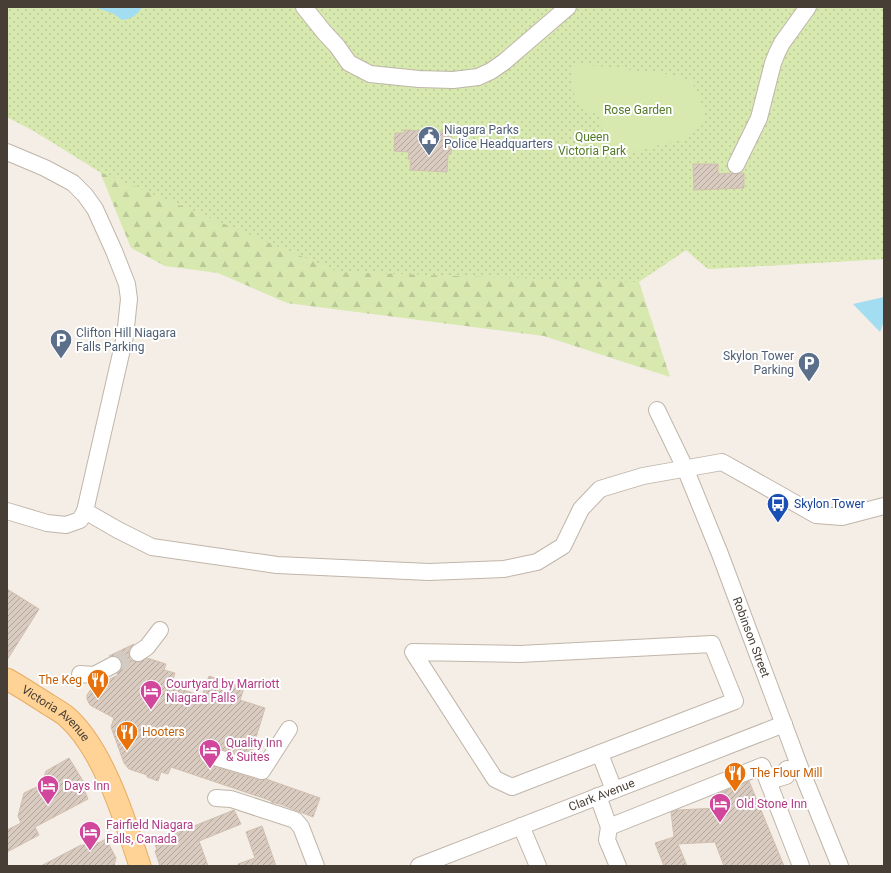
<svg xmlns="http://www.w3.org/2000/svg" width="891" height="873" font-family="Roboto,sans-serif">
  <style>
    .forest { fill: url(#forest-firs) }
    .park { fill: url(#park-dots) }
    .garden { fill: #d7e9af }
    .water { fill: #a2ddf2 }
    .building { fill: url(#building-hatch); stroke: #d1bfaf }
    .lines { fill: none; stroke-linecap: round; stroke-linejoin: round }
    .minor-tunnel { stroke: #d1cbc4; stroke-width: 16; stroke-dasharray: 16 8; stroke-linecap: butt }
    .minor-casing { stroke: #c0b5a9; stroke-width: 18 }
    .major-casing { stroke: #e7ac62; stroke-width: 23 }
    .minor { stroke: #fff; stroke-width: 16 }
    .major { stroke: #ffd295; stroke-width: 21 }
    .labels { text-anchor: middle; stroke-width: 4; stroke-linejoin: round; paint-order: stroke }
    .park-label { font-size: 12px; fill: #537b27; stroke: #fff }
    .service-label { font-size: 12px; fill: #4e5e75; stroke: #fff; text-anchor: start }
    .transit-label { font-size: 12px; fill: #164399; stroke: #fff; text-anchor: start }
    .street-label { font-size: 12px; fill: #473e36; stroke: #fff }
    .food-label { font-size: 12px; fill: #c56008; stroke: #fff; text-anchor: start }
    .hotel-label { font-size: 12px; fill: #b23c85; stroke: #fff; text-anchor: start }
  </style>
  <defs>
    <pattern id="forest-firs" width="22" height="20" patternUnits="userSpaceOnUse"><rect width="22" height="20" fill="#d7e9af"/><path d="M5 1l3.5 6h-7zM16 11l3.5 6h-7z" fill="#bac997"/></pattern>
    <pattern id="park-dots" width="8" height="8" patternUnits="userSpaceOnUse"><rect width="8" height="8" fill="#d7e9af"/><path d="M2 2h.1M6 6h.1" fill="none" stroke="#bac997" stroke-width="1.8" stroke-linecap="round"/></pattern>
    <pattern id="building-hatch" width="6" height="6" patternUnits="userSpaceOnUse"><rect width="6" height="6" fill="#d9cbbf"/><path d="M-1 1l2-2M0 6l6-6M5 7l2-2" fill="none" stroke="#b2a69c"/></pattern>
  </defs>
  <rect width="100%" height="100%" fill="#f4eee7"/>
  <path class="forest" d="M 7,37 L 884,259 L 708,269 L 686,250 L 639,282 L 670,377 L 544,336 L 287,303 L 218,273 L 165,266 L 131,248 L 100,172 L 34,131 L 7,117 Z"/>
  <path class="park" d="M 7,7 L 884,7 L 884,259 L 708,269 L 686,250 L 638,282 L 339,272 L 100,172 L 34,131 L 7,117 Z"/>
  <path class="garden" d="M 572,63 L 673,75 L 691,81 L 699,95 L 704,114 L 701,127 L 683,139 L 633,152 L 603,155 L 602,124 L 599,115 L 584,110 L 571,89 Z"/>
  <g class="water">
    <path d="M 95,7 L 142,7 C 138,15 131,19 122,20 L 114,14 Z"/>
    <path d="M 884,297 L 884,321 L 880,332 L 853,304 Z"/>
  </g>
  <g class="building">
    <path d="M 404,130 L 444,132 L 443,136 L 452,137 L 451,154 L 448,154 L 447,172 L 410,170 L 411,159 L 408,159 L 409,152 L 394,151 L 395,133 L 404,133 Z"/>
    <path d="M 693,164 L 718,164 L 718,174 L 731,173 L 736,174 L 744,173 L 744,188 L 694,190 Z"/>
    <path d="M 7,589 L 39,609 L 7,660 Z"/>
    <path d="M 134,644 L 129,649 L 129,654 L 130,659 L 133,661 L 138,662 L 147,658 L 166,664 L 164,670 L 175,673 L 171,686 L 202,696 L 209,676 L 244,688 L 240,700 L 265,708 L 250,757 L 211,746 L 206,746 L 201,748 L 199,753 L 199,758 L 201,762 L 205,764 L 259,780 L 266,779 L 320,798 L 313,817 L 280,804 L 271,802 L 272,801 L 266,799 L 171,767 L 168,774 L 161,772 L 158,781 L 147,777 L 147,775 L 129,769 L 124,763 L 111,727 L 114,718 L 90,705 L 87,699 L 87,695 L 91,689 L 118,675 L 117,673 L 121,670 L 122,665 L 121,660 L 118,657 L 109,656 Z"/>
    <path d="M 69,758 L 83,781 L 84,789 L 88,799 L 35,827 L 39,835 L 7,852 L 7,830 L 21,823 L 18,816 L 24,793 L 41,785 L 46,771 Z"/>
    <path d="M 749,781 L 784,866 L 724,866 L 715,842 L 678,844 L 687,866 L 664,866 L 655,843 L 674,837 L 671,812 L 677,810 L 719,808 L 718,794 Z"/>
    <path d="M 234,810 L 241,824 L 199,841 L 208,866 L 160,866 L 155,851 L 157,850 L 154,842 Z"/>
    <path d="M 262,826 L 276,866 L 238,866 L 238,864 L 255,858 L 246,832 Z"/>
    <path d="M 106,839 L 116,858 L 114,866 L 41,866 L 81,845 L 81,846 L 93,840 L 98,843 Z"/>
  </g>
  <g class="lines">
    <path class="minor-tunnel" d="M 113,665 L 138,653"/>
    <g class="minor-casing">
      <g id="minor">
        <path d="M 304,7 L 324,32 L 337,46 L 349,63 L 370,74 L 419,79 L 453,80 L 478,77 L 491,71 L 504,62 L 568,7"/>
        <path d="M 7,152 L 45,168 L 73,183 L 85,195 L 95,209 L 114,251 L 127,284 L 129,299 L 125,336 L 85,511 L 80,520 L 66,525 L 47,523 L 7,511"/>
        <path d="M 736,165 L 759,118 L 773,63 L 777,53 L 782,43 L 808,7"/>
        <path id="s1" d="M 657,410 L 685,468 L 720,554 L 799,765 L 840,866"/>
        <path d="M 85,511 L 118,530 L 152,547 L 277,565 L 429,572 L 504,569 L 537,562 L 563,546 L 581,509 L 600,489 L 643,476 L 722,462 L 816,515 L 842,517 L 884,506"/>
        <path d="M 712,644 L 735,701 L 512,787 L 495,779 L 413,652 L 520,654 Z"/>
        <path d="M 138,653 L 147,647 L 160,630"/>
        <path d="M 80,674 L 94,675 L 113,665"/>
        <path d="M 600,754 L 614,790"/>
        <path d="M 208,755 L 262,771 L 289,729"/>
        <path d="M 769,775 L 776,779 L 786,776 L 787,769"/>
        <path d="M 598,796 L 609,827"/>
        <path d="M 216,798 L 231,799 L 295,820 L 301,827 L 316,866"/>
        <path d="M 521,826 L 538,866"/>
        <path id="s2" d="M 419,866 L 784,724"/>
        <path d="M 618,866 L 607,840 L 609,827 L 762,766 L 801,866"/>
      </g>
    </g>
    <g class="major-casing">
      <g id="major">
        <path id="s3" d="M 7,679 C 21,687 35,696 49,705 C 54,708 61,712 66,716 C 103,748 125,820 140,866"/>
      </g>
    </g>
    <use href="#minor" class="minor"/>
    <use href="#major" class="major"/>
  </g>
  <defs>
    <g id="civic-pin" transform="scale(1.15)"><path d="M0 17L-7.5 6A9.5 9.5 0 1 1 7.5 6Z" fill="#5c6f8a" stroke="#fff"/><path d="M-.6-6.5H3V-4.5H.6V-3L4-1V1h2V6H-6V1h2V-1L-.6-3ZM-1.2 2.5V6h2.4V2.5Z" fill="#fff"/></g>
    <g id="parking-pin" transform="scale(1.15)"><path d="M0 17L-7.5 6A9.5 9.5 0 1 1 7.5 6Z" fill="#5c6f8a" stroke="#fff"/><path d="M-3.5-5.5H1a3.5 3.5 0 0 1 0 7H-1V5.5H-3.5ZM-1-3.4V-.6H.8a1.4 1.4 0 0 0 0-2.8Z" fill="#fff"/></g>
    <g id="bus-pin" transform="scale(1.15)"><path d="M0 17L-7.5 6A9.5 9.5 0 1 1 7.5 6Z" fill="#1a4fb4" stroke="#fff"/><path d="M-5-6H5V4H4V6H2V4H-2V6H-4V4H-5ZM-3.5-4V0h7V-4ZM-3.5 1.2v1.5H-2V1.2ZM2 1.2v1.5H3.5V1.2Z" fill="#fff"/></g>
    <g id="restaurant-pin" transform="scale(1.15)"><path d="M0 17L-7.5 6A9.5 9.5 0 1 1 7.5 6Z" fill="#e8710a" stroke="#fff"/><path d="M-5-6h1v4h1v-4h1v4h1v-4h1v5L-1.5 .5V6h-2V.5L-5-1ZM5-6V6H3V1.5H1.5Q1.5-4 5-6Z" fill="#fff"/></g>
    <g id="hotel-pin" transform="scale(1.15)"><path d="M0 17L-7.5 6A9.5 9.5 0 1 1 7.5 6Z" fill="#d1479c" stroke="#fff"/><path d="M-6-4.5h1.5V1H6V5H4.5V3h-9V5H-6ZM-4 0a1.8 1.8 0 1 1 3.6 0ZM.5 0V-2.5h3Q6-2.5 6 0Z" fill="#fff"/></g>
  </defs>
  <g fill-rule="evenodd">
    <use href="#civic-pin" x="429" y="137"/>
    <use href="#parking-pin" x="61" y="340"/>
    <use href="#parking-pin" x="809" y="363"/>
    <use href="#bus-pin" x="778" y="504"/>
    <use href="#restaurant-pin" x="98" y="680"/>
    <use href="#hotel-pin" x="151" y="691"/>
    <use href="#restaurant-pin" x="127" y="732"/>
    <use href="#hotel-pin" x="210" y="750"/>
    <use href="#restaurant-pin" x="735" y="773"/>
    <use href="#hotel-pin" x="48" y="786"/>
    <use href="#hotel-pin" x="720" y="804"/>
    <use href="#hotel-pin" x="90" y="832"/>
  </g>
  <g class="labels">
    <g class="park-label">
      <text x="638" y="114">Rose Garden</text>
      <text x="592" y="141">Queen<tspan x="592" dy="14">Victoria Park</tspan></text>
    </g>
    <g class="service-label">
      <text x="444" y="134">Niagara Parks<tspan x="444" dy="14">Police Headquarters</tspan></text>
      <text x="76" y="337">Clifton Hill Niagara<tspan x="76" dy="14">Falls Parking</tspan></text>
      <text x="794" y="360" text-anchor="end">Skylon Tower<tspan x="794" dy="14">Parking</tspan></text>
    </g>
    <g class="transit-label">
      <text x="794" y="508">Skylon Tower</text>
    </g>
    <g class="street-label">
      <text dy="4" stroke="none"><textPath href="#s1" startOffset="246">Robinson Street</textPath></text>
      <text dy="4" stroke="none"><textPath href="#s3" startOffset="60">Victoria Avenue</textPath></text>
      <text dy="4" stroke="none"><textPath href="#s2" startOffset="196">Clark Avenue</textPath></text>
    </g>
    <g class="food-label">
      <text x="82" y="684" text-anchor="end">The Keg</text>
      <text x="142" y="736">Hooters</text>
      <text x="750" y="777">The Flour Mill</text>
    </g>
    <g class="hotel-label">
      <text x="166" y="688">Courtyard by Marriott<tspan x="166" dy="14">Niagara Falls</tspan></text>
      <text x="226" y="747">Quality Inn<tspan x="226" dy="14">&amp; Suites</tspan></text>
      <text x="64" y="790">Days Inn</text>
      <text x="736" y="808">Old Stone Inn</text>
      <text x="106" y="829">Fairfield Niagara<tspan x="106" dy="14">Falls, Canada</tspan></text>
    </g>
  </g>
  <rect width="891" height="873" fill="none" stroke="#473e36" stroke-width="16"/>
</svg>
